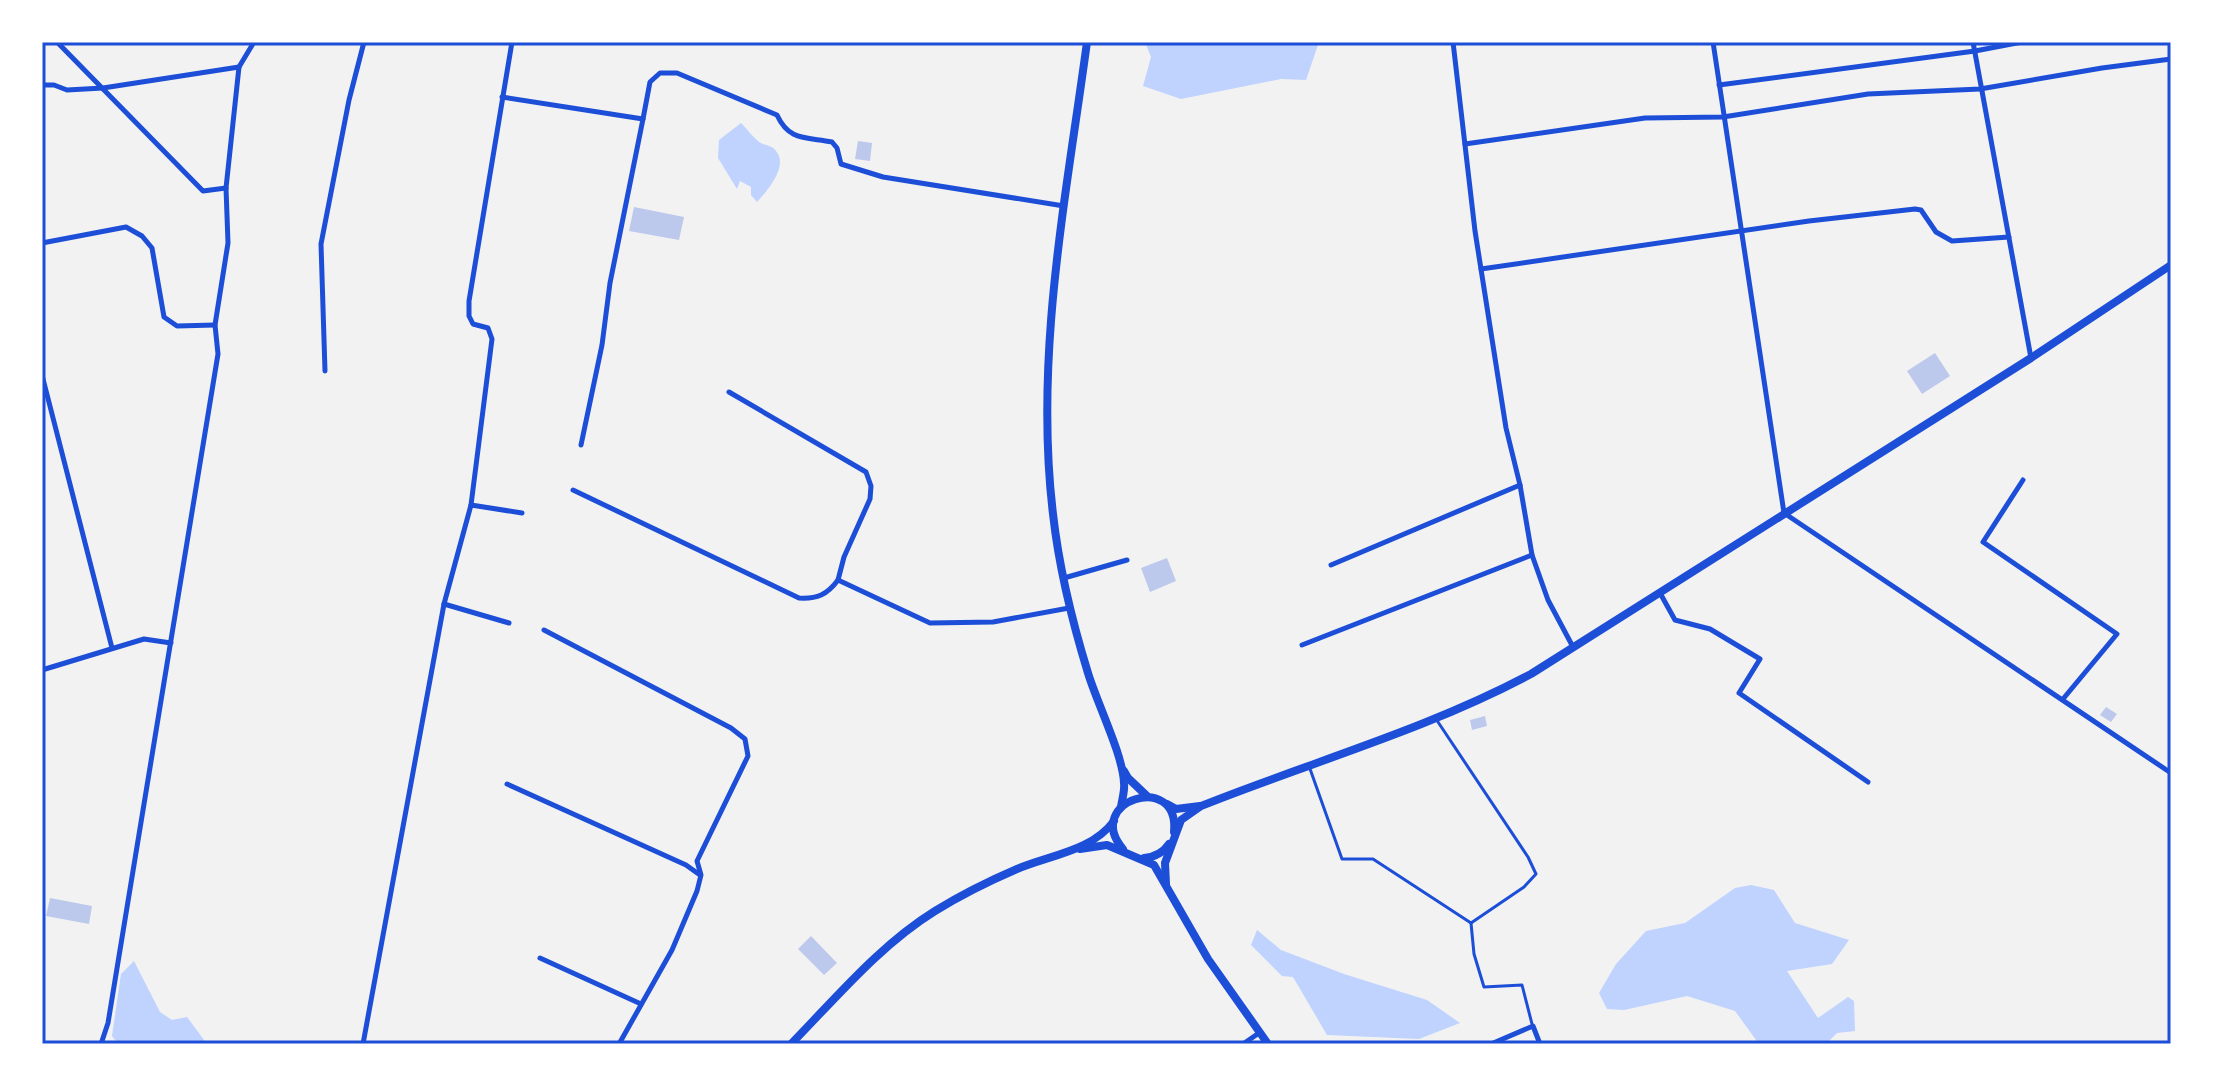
<svg xmlns="http://www.w3.org/2000/svg" width="2213" height="1086" font-family="Manrope,sans-serif">
  <style>
    .water { fill: #bfd3fe }
    .building { fill: #bdc9ec }
    .lines { fill: none; stroke-linecap: round; stroke-linejoin: round }
    .service { stroke: #1d4ed8; stroke-width: 3 }
    .minor { stroke: #1d4ed8; stroke-width: 5 }
    .secondary { stroke: #1d4ed8; stroke-width: 8 }
    .neatline { fill: none; stroke: #1d4ed8; stroke-width: 3 }
  </style>
  <rect width="100%" height="100%" fill="#f2f2f2"/>
  <g class="water">
    <path d="M 1145,42 L 1319,42 L 1306,80 L 1281,79 L 1181,99 L 1143,86 L 1151,57 Z"/>
    <path d="M 741,123 C 747,129 753,137 759,142 C 765,146 772,145 776,151 C 789,166 767,191 757,202 L 751,195 L 751,187 L 740,181 L 737,189 L 718,158 L 719,140 Z"/>
    <path d="M 1751,885 L 1774,890 L 1795,923 L 1849,940 L 1832,964 L 1787,971 L 1818,1018 L 1848,997 L 1854,1001 L 1855,1031 L 1837,1033 L 1826,1044 L 1759,1044 L 1735,1011 L 1687,996 L 1624,1010 L 1607,1009 L 1599,993 L 1616,964 L 1646,931 L 1685,923 L 1735,888 Z"/>
    <path d="M 1257,930 L 1281,950 L 1344,974 L 1427,1000 L 1460,1023 L 1419,1039 L 1327,1035 L 1293,977 L 1282,976 L 1251,945 Z"/>
    <path d="M 134,961 L 160,1012 L 172,1020 L 187,1017 L 207,1044 L 118,1044 L 112,1036 L 121,974 Z"/>
  </g>
  <g class="building">
    <path d="M 858,141 L 872,143 L 870,161 L 855,159 Z"/>
    <path d="M 634,207 L 684,217 L 679,240 L 629,231 Z"/>
    <path d="M 1935,353 L 1950,376 L 1922,394 L 1907,371 Z"/>
    <path d="M 1167,558 L 1176,581 L 1150,592 L 1141,568 Z"/>
    <path d="M 2106,707 L 2117,714 L 2111,722 L 2100,715 Z"/>
    <path d="M 1485,716 L 1487,726 L 1472,730 L 1470,720 Z"/>
    <path d="M 50,898 L 92,906 L 89,924 L 46,916 Z"/>
    <path d="M 811,936 L 837,963 L 824,975 L 798,949 Z"/>
  </g>
  <g class="lines">
    <g class="service">
      <path d="M 1309,766 L 1342,859 L 1373,859 L 1471,923 L 1524,887 L 1536,874 L 1528,857 L 1436,719"/>
      <path d="M 1471,923 L 1474,954 L 1484,987 L 1522,985 L 1532,1024"/>
    </g>
    <g class="minor">
      <path d="M 57,42 L 203,191 L 226,188"/>
      <path d="M 1453,42 L 1475,231 L 1506,428 L 1520,485 L 1532,555 L 1548,600 L 1573,647"/>
      <path d="M 1713,42 L 1784,513 L 2171,773"/>
      <path d="M 1973,42 L 2031,358"/>
      <path d="M 42,85 L 54,85 L 67,90 L 103,88 L 239,67"/>
      <path d="M 1719,85 L 1975,51 L 2022,42"/>
      <path d="M 502,97 L 643,119 L 610,283 L 602,345 L 581,445"/>
      <path d="M 643,119 L 650,82 L 660,73 L 677,73 L 777,115 C 789,141 805,137 832,142 L 837,148 L 841,164 L 883,177 L 1064,206"/>
      <path d="M 1465,144 L 1645,118 L 1723,117 L 1868,94 L 1980,89 L 2102,68 L 2171,59"/>
      <path d="M 42,243 L 126,227 L 142,236 L 152,248 L 164,317 L 177,326 L 215,325"/>
      <path d="M 1481,269 L 1809,221 L 1915,209 L 1921,210 L 1936,232 L 1952,241 L 2009,237"/>
      <path d="M 325,371 L 321,244 L 349,100 L 364,42"/>
      <path d="M 42,375 L 112,648"/>
      <path d="M 729,392 L 866,472 L 871,486 L 870,499 L 844,557 L 838,580 L 930,623 L 993,622 L 1069,608"/>
      <path d="M 2023,480 L 1983,542 L 2117,634 L 2063,699"/>
      <path d="M 573,490 L 799,598 C 817,599 827,595 838,580"/>
      <path d="M 471,505 L 522,513"/>
      <path d="M 1331,565 L 1520,485"/>
      <path d="M 1064,578 L 1127,560"/>
      <path d="M 1660,593 L 1675,620 L 1710,629 L 1760,659 L 1739,693 L 1868,782"/>
      <path d="M 444,604 L 509,623"/>
      <path d="M 544,630 L 731,728 L 745,739 L 748,756 L 697,861 L 701,875 L 697,891 L 672,950 L 619,1044"/>
      <path d="M 1302,645 L 1532,555"/>
      <path d="M 42,670 L 144,639 L 171,643"/>
      <path d="M 507,784 L 686,865 L 700,875"/>
      <path d="M 540,958 L 641,1004"/>
      <path d="M 101,1044 L 108,1023 L 218,354 L 215,325 L 228,243 L 226,188 L 239,67 L 254,42"/>
      <path d="M 363,1044 L 444,604 L 471,505 L 492,339 L 488,328 L 473,324 L 469,316 L 469,301 L 512,42"/>
      <path d="M 1243,1044 L 1259,1033"/>
      <path d="M 1491,1044 L 1533,1026 L 1540,1044"/>
    </g>
    <g class="secondary">
      <path d="M 1087,42 C 1066,198 1034,356 1053,514 C 1059,568 1072,621 1088,673 C 1097,703 1123,755 1124,783 C 1125,791 1122,799 1121,807"/>
      <path d="M 1124,771 L 1128,778 L 1147,796"/>
      <path d="M 1167,804 L 1176,809 L 1200,806"/>
      <path d="M 1080,849 L 1107,845 L 1154,865 L 1208,959 L 1268,1044"/>
      <path d="M 1123,849 C 1082,801 1180,770 1174,832"/>
      <path d="M 1144,858 C 1155,857 1163,853 1169,844"/>
      <path d="M 1166,884 L 1165,863 L 1181,820 L 1201,806 C 1311,762 1426,730 1531,674 L 2031,358 L 2171,265"/>
      <path d="M 791,1044 C 836,998 880,945 935,911 C 961,895 989,881 1017,869 C 1050,855 1092,851 1114,821"/>
    </g>
  </g>
  <rect width="2213" height="1086" fill="none" stroke="#ffffff" stroke-width="88"/>
  <rect x="44" y="44" width="2125" height="998" class="neatline"/>
</svg>
